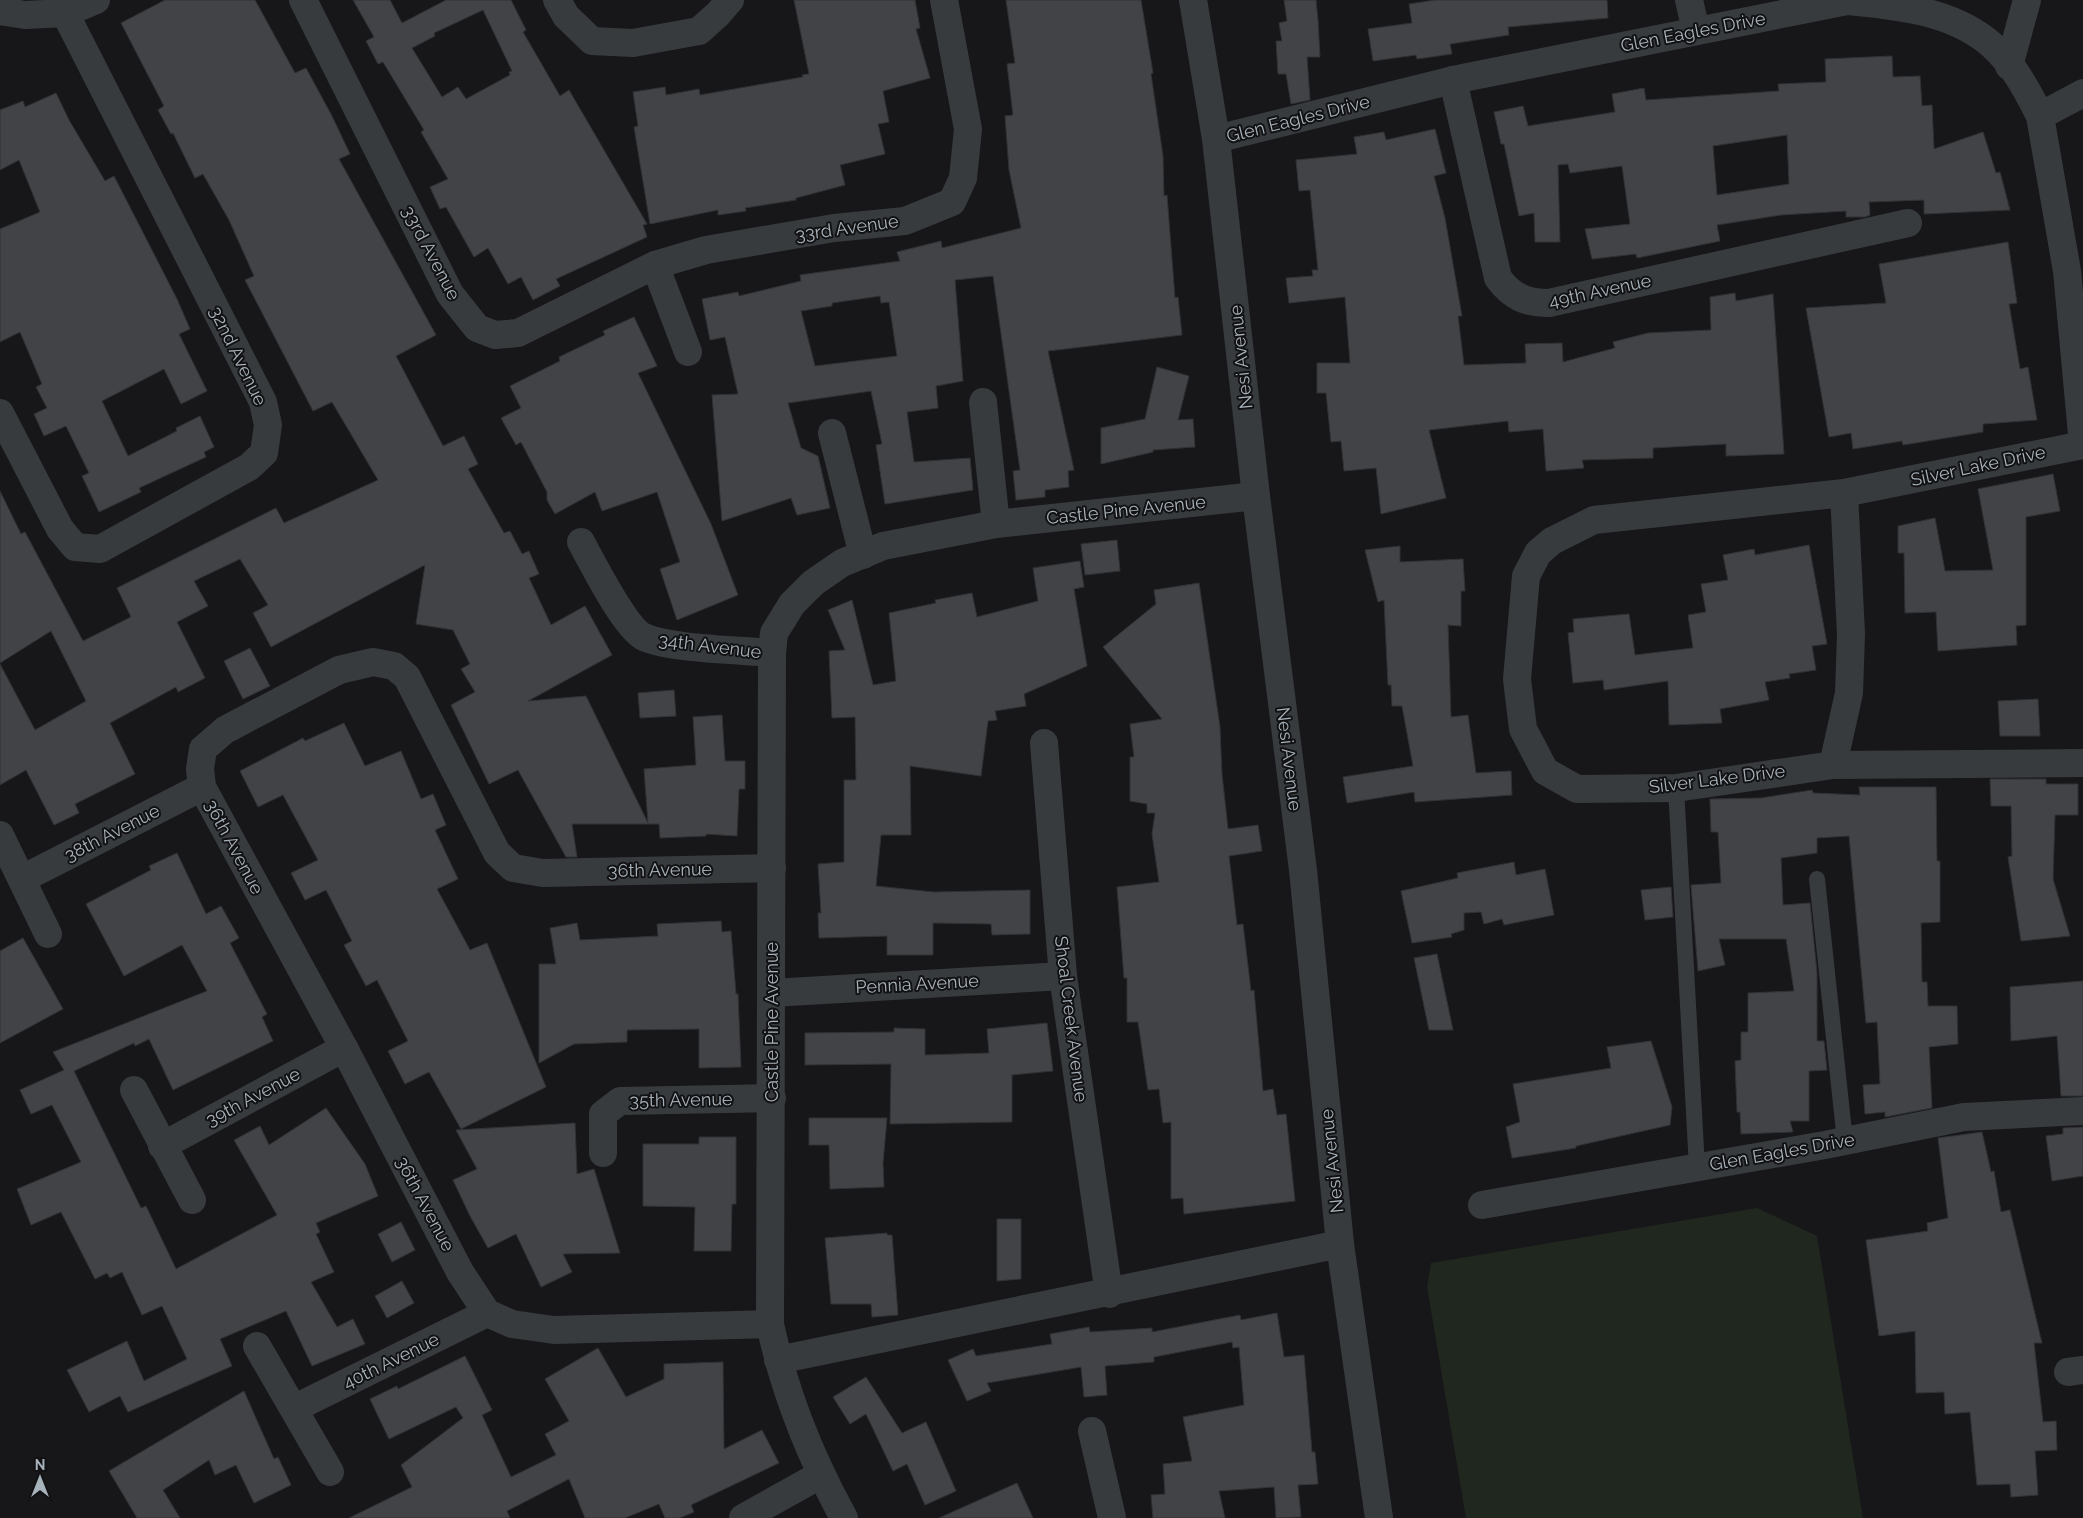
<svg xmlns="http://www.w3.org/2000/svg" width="2083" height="1518" font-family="Raleway,sans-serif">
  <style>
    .green { fill: #20271f }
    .building { fill: #414346; stroke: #313235; fill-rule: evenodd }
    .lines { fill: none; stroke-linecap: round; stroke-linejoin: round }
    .lane { stroke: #383b3e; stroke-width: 16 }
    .street { stroke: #383b3e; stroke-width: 28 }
    .labels { text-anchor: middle; stroke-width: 4; stroke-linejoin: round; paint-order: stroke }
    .street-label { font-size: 18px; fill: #a8b2ba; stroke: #121214 }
  </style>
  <rect width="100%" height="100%" fill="#171719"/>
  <path class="green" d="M 1757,1208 L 1817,1236 L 1863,1518 L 1466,1518 L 1427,1287 L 1431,1263 Z"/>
  <g class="building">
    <path d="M 165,0 L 255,0 L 295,73 L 306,68 L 332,116 L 350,154 L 339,159 L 436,335 L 396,356 L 443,446 L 464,436 L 478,464 L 468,469 L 504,533 L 510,531 L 522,554 L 529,551 L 539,574 L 529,578 L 551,625 L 585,606 L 612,655 L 528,701 L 586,696 L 648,823 L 644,769 L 696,765 L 693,717 L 722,715 L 725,761 L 745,761 L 745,789 L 739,789 L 737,836 L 706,834 L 706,836 L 660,838 L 659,824 L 572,824 L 577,857 L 566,857 L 518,770 L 489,784 L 451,705 L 475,692 L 461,669 L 470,664 L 453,630 L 416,624 L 425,565 L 271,647 L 253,613 L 268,605 L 240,559 L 194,581 L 208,606 L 177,622 L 205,678 L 178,692 L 176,687 L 110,723 L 135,774 L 75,804 L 79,813 L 54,825 L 26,770 L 0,785 L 0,664 L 35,730 L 86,701 L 51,631 L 0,663 L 0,491 L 21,534 L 25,532 L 83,641 L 131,617 L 117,588 L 276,508 L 284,523 L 378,480 L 332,402 L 313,411 L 245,280 L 254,276 L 229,220 L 203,174 L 195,178 L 173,133 L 171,134 L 158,110 L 164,106 L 121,23 Z"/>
    <path d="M 353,0 L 390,0 L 402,23 L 446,0 L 511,0 L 526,30 L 523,32 L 560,96 L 569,90 L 647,224 L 643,225 L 647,237 L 556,279 L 560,286 L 533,300 L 521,277 L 508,284 L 488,248 L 474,257 L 446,207 L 440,209 L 430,187 L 448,179 L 421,132 L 424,130 L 383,62 L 378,64 L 366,41 L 374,37 ZM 483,10 L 512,71 L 509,72 L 510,75 L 466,99 L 458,87 L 442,97 L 412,48 L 435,36 L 434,33 Z"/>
    <path d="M 794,0 L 915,0 L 920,28 L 916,29 L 930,78 L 883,91 L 889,122 L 878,124 L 885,154 L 840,165 L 845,185 L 796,198 L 796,200 L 745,208 L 746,211 L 718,215 L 718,210 L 650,224 L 634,127 L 638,126 L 633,92 L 665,87 L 666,95 L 699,89 L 700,95 L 803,77 L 802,75 L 809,74 Z"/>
    <path d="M 1006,0 L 1141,0 L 1153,73 L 1151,74 L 1163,156 L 1164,196 L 1167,195 L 1175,298 L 1178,297 L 1182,335 L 1048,351 L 1074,470 L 1068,471 L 1069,487 L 1045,490 L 1045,497 L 1016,500 L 1013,471 L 1020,470 L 993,276 L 955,280 L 963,381 L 936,386 L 938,408 L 907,412 L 914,462 L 970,458 L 973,490 L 885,504 L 876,445 L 882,444 L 871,391 L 788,403 L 801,448 L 818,456 L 830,508 L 797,515 L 791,498 L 722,521 L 712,395 L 738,394 L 725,337 L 710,340 L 702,299 L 738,292 L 739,296 L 801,281 L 800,275 L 900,261 L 897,252 L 941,241 L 942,248 L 1021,228 L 1009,170 L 1005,116 L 1013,115 L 1007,64 L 1015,63 ZM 880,296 L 881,303 L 889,302 L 897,356 L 815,366 L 801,311 L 832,306 L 832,303 Z"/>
    <path d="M 1284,0 L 1316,0 L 1318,20 L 1320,57 L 1307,57 L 1310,100 L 1291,104 L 1286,74 L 1278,74 L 1276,41 L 1282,41 L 1279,23 L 1287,21 Z"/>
    <path d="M 1435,0 L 1607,0 L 1608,18 L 1508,27 L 1509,35 L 1450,44 L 1452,54 L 1417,59 L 1416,55 L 1373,61 L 1368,29 L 1412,23 L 1409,4 Z"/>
    <path d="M 1892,56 L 1893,77 L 1920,76 L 1922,106 L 1932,105 L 1934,149 L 1983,132 L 1996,173 L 2000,172 L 2010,210 L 1924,214 L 1924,200 L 1869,202 L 1870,215 L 1865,217 L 1846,217 L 1846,211 L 1781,215 L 1717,225 L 1720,241 L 1637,258 L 1636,254 L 1592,259 L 1585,229 L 1630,224 L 1622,166 L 1570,173 L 1568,164 L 1558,165 L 1560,242 L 1535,242 L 1534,213 L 1519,216 L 1504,144 L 1501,144 L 1494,112 L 1523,106 L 1528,126 L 1615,112 L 1612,94 L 1644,88 L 1646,100 L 1779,91 L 1778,84 L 1826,82 L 1825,59 ZM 1787,135 L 1789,184 L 1717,195 L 1713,146 Z"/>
    <path d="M 56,93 L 69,120 L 105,181 L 114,176 L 177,299 L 190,329 L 179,334 L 207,391 L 181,404 L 164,369 L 102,401 L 128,456 L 177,431 L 176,428 L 200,416 L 214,447 L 204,452 L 206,457 L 139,488 L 141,492 L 99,512 L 82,476 L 89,473 L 66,426 L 44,436 L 34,414 L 47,408 L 36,387 L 42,384 L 20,332 L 0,342 L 0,229 L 40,212 L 19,160 L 0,170 L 0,110 L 23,101 L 25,107 Z"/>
    <path d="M 1435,129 L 1446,173 L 1434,176 L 1445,218 L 1462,316 L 1458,316 L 1464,365 L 1526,363 L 1525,344 L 1562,343 L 1563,362 L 1615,348 L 1613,342 L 1648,333 L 1711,330 L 1710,297 L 1735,293 L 1736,301 L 1773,294 L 1784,454 L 1726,456 L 1726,444 L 1653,448 L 1653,458 L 1582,460 L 1584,468 L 1546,471 L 1543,429 L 1509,432 L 1508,421 L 1429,430 L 1446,498 L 1381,514 L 1376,468 L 1344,471 L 1341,441 L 1331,442 L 1326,393 L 1317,393 L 1317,363 L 1350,363 L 1345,297 L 1289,303 L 1286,278 L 1313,276 L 1312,270 L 1318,270 L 1310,190 L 1299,191 L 1296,160 L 1357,154 L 1354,137 L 1384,132 L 1386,140 Z"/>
    <path d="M 2008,242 L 2017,303 L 2009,304 L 2020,369 L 2028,367 L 2037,420 L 1983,424 L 1983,432 L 1903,445 L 1902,441 L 1853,449 L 1851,433 L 1829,437 L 1806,308 L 1886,303 L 1879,264 Z"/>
    <path d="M 634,317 L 657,366 L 638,373 L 711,524 L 738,595 L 677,620 L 660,569 L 680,562 L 657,492 L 602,511 L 595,492 L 555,514 L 547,500 L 547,492 L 521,442 L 516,445 L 501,418 L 521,408 L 510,386 L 560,361 L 559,357 L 605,335 L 603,331 Z"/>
    <path d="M 1157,367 L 1189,376 L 1178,420 L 1193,419 L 1195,447 L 1153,450 L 1153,452 L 1101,464 L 1101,428 L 1145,419 Z"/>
    <path d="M 2053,474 L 2060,511 L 2026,517 L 2026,625 L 2016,626 L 2017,645 L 1938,651 L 1936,612 L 1905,613 L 1904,553 L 1898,553 L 1898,526 L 1935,518 L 1945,571 L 1993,570 L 1978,489 Z"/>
    <path d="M 1117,540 L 1120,571 L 1085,575 L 1081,544 Z"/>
    <path d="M 1809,545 L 1827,644 L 1812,646 L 1816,670 L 1789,674 L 1790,678 L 1765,682 L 1769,700 L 1720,709 L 1722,723 L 1669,725 L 1668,681 L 1604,690 L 1603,680 L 1573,683 L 1568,633 L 1574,632 L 1573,619 L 1629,614 L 1635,655 L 1693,648 L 1688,615 L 1706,612 L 1701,584 L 1728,580 L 1723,555 L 1754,549 L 1755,555 Z"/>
    <path d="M 1400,546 L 1400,562 L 1463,559 L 1465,591 L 1461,591 L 1461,626 L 1448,625 L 1451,717 L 1468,715 L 1476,773 L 1511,771 L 1512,795 L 1415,802 L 1414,792 L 1347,803 L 1343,777 L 1413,766 L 1402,706 L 1392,706 L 1391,685 L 1388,685 L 1384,600 L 1378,602 L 1365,550 Z"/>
    <path d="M 1080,561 L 1084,587 L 1074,589 L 1087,666 L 1024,694 L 1026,706 L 995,711 L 997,720 L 988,721 L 981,776 L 910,766 L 911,835 L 881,835 L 876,886 L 933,892 L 1030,890 L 1030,934 L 992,935 L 991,924 L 933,923 L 933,955 L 887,955 L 887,936 L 819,938 L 818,913 L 821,913 L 818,864 L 844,862 L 844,780 L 856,780 L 855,717 L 832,718 L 829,651 L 845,650 L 828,610 L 852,600 L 873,685 L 896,681 L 889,613 L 936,603 L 935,600 L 972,593 L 977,617 L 1038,601 L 1033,568 Z"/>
    <path d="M 1199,583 L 1220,727 L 1222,774 L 1228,829 L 1258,825 L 1262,851 L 1229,856 L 1237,925 L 1243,924 L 1251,991 L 1254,990 L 1263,1091 L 1273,1089 L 1277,1115 L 1286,1114 L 1295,1201 L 1184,1214 L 1183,1198 L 1171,1199 L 1171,1122 L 1163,1123 L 1159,1089 L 1148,1090 L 1138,1022 L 1127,1022 L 1127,978 L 1124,978 L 1117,887 L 1159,882 L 1152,834 L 1155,813 L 1147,813 L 1147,804 L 1130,801 L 1130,757 L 1134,757 L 1130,724 L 1162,719 L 1103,647 L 1156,604 L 1154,590 Z"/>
    <path d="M 250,648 L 270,686 L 243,699 L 224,661 Z"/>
    <path d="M 674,690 L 676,716 L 640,718 L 638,693 Z"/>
    <path d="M 2038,699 L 2040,736 L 2000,736 L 1998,701 Z"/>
    <path d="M 344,723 L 365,766 L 401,751 L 421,799 L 433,794 L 446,825 L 435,830 L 458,879 L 437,889 L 470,950 L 487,943 L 546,1087 L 461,1129 L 429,1072 L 405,1084 L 388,1051 L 408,1041 L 377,980 L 366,986 L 344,945 L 352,941 L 326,890 L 305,900 L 291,873 L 318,860 L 283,795 L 258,807 L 240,771 L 303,738 L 305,741 Z"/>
    <path d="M 1990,779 L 2046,779 L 2046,784 L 2078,784 L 2078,815 L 2055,815 L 2053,879 L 2070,936 L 2021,941 L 2008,857 L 2012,856 L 2011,806 L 1991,806 Z"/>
    <path d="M 1859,787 L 1936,787 L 1937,861 L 1940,861 L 1940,922 L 1921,923 L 1922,982 L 1927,982 L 1928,1006 L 1957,1006 L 1958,1044 L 1929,1047 L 1932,1108 L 1885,1117 L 1885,1112 L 1865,1114 L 1863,1085 L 1880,1084 L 1877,1022 L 1866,1023 L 1849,836 L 1817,838 L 1817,853 L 1781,858 L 1783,905 L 1810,903 L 1817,973 L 1817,1041 L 1824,1041 L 1827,1070 L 1809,1071 L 1809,1121 L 1790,1121 L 1793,1132 L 1741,1134 L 1740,1112 L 1737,1112 L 1735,1061 L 1741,1060 L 1741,1032 L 1748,1032 L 1748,993 L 1794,991 L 1786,939 L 1719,939 L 1725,965 L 1698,971 L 1691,885 L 1721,883 L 1718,832 L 1711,832 L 1710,799 L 1761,798 L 1812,790 L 1813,793 L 1860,795 Z"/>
    <path d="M 177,853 L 206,914 L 221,906 L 239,938 L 230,943 L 267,1014 L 262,1017 L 273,1041 L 173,1090 L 149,1039 L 135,1046 L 134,1043 L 74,1071 L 141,1208 L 146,1206 L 176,1269 L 277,1215 L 234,1140 L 260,1126 L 269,1145 L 326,1108 L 365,1164 L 378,1196 L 316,1223 L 320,1232 L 316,1234 L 334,1272 L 311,1282 L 337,1327 L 353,1319 L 365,1344 L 312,1366 L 286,1311 L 220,1339 L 232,1366 L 128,1412 L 120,1396 L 89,1412 L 67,1370 L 127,1341 L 144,1381 L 187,1359 L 162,1306 L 142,1315 L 122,1272 L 110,1278 L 107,1273 L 95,1279 L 61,1212 L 31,1225 L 17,1189 L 81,1162 L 52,1105 L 31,1114 L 20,1090 L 64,1070 L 53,1052 L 207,991 L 182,945 L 124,976 L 86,904 L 151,870 L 149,866 Z"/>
    <path d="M 1514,862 L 1516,875 L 1545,869 L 1554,915 L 1504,925 L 1502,919 L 1484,924 L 1481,912 L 1464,913 L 1464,930 L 1451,934 L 1452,937 L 1412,943 L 1401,891 L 1458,878 L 1457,873 Z"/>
    <path d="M 1671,887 L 1673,917 L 1645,920 L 1641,890 Z"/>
    <path d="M 721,921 L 722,932 L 731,931 L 736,994 L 738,994 L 741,1067 L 699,1068 L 699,1029 L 627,1030 L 627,1042 L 574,1044 L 539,1063 L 539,964 L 556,964 L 550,928 L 577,923 L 580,940 L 658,936 L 657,924 Z"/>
    <path d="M 23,938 L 63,1009 L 0,1043 L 0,951 Z"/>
    <path d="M 1437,954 L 1453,1030 L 1429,1030 L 1414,958 Z"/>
    <path d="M 2083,981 L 2083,1096 L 2061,1096 L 2057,1036 L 2011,1041 L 2010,987 Z"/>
    <path d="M 1047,1023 L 1053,1071 L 1012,1075 L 1012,1122 L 890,1124 L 891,1064 L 805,1065 L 805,1033 L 894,1032 L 894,1028 L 925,1029 L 925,1055 L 989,1053 L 987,1029 Z"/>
    <path d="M 1651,1041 L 1672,1107 L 1670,1125 L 1576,1146 L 1576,1148 L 1512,1158 L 1506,1127 L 1520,1122 L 1513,1084 L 1611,1068 L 1607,1047 Z"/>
    <path d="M 809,1118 L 887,1118 L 883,1163 L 884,1187 L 830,1189 L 829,1145 L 809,1145 Z"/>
    <path d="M 575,1123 L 577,1174 L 594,1169 L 620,1253 L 563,1254 L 572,1272 L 541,1287 L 516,1234 L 488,1248 L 470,1216 L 453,1180 L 477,1169 L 456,1130 Z"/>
    <path d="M 2083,1127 L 2083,1176 L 2052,1181 L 2046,1136 L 2063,1134 L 2063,1128 Z"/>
    <path d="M 1982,1132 L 1991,1172 L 1994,1171 L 2001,1212 L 2010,1210 L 2042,1343 L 2034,1343 L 2043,1422 L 2056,1421 L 2057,1450 L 2035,1451 L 2038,1495 L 2011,1497 L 2010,1484 L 1977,1485 L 1970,1412 L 1945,1414 L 1944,1392 L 1916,1393 L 1915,1331 L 1879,1336 L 1866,1240 L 1928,1231 L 1927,1223 L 1948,1218 L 1938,1138 Z"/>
    <path d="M 699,1137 L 736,1137 L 736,1204 L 732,1204 L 731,1251 L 694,1251 L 695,1207 L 643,1206 L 643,1144 L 699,1144 Z"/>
    <path d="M 997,1219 L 1021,1219 L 1021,1279 L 997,1281 Z"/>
    <path d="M 401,1222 L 415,1250 L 392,1262 L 378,1234 Z"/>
    <path d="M 887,1233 L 887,1235 L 892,1235 L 898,1315 L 872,1317 L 871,1304 L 831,1304 L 825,1238 Z"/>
    <path d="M 402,1281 L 414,1303 L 387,1318 L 375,1296 Z"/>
    <path d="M 1277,1313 L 1284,1357 L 1304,1355 L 1312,1452 L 1315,1452 L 1318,1484 L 1298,1485 L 1301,1517 L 1276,1518 L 1274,1487 L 1219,1491 L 1225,1518 L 1153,1518 L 1151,1495 L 1165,1494 L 1163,1464 L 1192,1461 L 1183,1417 L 1244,1405 L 1239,1347 L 1233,1348 L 1232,1342 L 1154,1357 L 1154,1362 L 1105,1366 L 1107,1395 L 1084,1397 L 1081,1367 L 987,1383 L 991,1391 L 967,1401 L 948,1360 L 973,1349 L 976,1356 L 1052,1344 L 1050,1334 L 1089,1327 L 1090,1332 L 1152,1328 L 1152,1332 L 1240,1315 L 1241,1320 Z"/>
    <path d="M 598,1348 L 626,1397 L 664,1379 L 664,1364 L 723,1362 L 724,1449 L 762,1430 L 779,1463 L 691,1505 L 694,1512 L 680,1518 L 665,1518 L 659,1504 L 625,1518 L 585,1518 L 569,1479 L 507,1511 L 510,1518 L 349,1518 L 412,1487 L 401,1465 L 463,1418 L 456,1407 L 389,1439 L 370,1399 L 397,1386 L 398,1389 L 465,1356 L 492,1410 L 482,1415 L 511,1477 L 556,1455 L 545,1434 L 569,1421 L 545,1379 Z"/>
    <path d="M 866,1377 L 902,1433 L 926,1422 L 956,1491 L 925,1505 L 907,1464 L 893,1471 L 866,1414 L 850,1424 L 833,1397 Z"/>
    <path d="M 244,1391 L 274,1459 L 278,1457 L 291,1485 L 254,1503 L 236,1465 L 215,1475 L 209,1460 L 163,1490 L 180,1518 L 137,1518 L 109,1471 Z"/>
    <path d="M 1017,1483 L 1033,1518 L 939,1518 Z"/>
  </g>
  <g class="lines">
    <g class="lane">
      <path d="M 1676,788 L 1697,1167"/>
      <path d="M 1817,879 L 1845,1141"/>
    </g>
    <g class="street">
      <path d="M 303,0 L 450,294 L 477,328 L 495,335 L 518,333 L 655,265 L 706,250 L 834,228 L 905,221 L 952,202 L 963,178 L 968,129 L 944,0"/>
      <path d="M 557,0 L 566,16 L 592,41 L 633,43 L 699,31 L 718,14 L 730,0"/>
      <path d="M 1193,0 L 1216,139 L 1256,496 L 1303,870 L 1340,1244 L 1379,1518"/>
      <path d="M 1689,0 L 1696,31"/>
      <path d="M 0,11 L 25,15 L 65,13 L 96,0"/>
      <path d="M 2009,66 L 2027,0"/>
      <path d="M 1453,80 L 1498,278 C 1512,297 1526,303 1549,303 L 1908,223"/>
      <path d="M 2040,116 L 2083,93"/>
      <path d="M 1216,139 L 1453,80 L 1847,1 C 1899,6 1960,11 1999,52 C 2016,69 2029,94 2040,116 L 2067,271 L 2083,445"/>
      <path d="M 655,265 L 688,352"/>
      <path d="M 983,402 L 996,524"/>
      <path d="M 0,413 L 60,529 L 75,547 L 100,549 L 249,467 L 264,453 L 268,425 L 263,402 L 65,13"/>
      <path d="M 832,433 L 863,555"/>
      <path d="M 1844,493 L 1851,634 L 1849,693 L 1833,765 L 1676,788 L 1577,789 L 1545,771 L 1523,729 L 1517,679 L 1526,576 L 1538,553 L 1552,541 L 1594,520 L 1844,493 L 2083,445"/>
      <path d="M 581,542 C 592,562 625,628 644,637 C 670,649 740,650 772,653"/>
      <path d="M 1044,743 L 1063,976 L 1109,1294"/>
      <path d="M 1833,765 L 2083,763"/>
      <path d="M 0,835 L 48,934"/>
      <path d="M 22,879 L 202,787"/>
      <path d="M 772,993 L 1063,976"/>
      <path d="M 134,1090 L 192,1200"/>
      <path d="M 162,1146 L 344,1048"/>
      <path d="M 603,1153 L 603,1114 L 620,1101 L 772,1098"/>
      <path d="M 1482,1205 L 1825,1145 L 1964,1117 L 2083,1111"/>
      <path d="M 770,1324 L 554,1330 L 512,1324 L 487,1313 L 460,1272 L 344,1048 L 202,787 L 200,769 L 203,749 L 225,730 L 339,670 L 373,662 L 394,666 L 407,677 L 497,853 L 513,868 L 543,873 L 772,868"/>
      <path d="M 257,1346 L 330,1472"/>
      <path d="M 778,1360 L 1340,1244"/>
      <path d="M 2068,1372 L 2083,1370"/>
      <path d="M 295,1408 L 487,1313"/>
      <path d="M 1092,1431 L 1112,1518"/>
      <path d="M 743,1518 L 820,1475"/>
      <path d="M 844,1518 C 811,1458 784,1391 770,1324 L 772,653 L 774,633 L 792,604 L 813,583 L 842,563 L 883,546 L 996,524 L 1256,496"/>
    </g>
  </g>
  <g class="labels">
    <g class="street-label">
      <text transform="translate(1693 32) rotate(-11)" y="6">Glen Eagles Drive</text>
      <text transform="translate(1298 119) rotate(-14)" y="6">Glen Eagles Drive</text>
      <text transform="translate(847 228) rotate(-8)" y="6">33rd Avenue</text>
      <text transform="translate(431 253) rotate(62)" y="6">33rd Avenue</text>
      <text transform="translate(1600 291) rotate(-12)" y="6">49th Avenue</text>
      <text transform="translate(238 356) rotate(64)" y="6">32nd Avenue</text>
      <text transform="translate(1241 357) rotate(-96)" y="6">Nesi Avenue</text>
      <text transform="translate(1978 466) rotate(-12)" y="6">Silver Lake Drive</text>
      <text transform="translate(1126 510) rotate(-6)" y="6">Castle Pine Avenue</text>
      <text transform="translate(710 646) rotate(7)" y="6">34th Avenue</text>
      <text transform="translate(1289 759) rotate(83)" y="6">Nesi Avenue</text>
      <text transform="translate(1717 779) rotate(-7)" y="6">Silver Lake Drive</text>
      <text transform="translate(112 833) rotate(-27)" y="6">38th Avenue</text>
      <text transform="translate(234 847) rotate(62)" y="6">36th Avenue</text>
      <text transform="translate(660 870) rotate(-1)" y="6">36th Avenue</text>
      <text transform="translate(917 984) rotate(-3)" y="6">Pennia Avenue</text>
      <text transform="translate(1071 1019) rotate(83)" y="6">Shoal Creek Avenue</text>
      <text transform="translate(772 1022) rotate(-90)" y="6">Castle Pine Avenue</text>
      <text transform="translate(253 1097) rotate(-28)" y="6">39th Avenue</text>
      <text transform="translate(681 1100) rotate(-1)" y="6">35th Avenue</text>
      <text transform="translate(1782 1152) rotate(-10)" y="6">Glen Eagles Drive</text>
      <text transform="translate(1332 1161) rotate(-96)" y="6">Nesi Avenue</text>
      <text transform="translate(425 1204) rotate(62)" y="6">36th Avenue</text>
      <text transform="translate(391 1361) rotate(-26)" y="6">40th Avenue</text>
    </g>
  </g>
  <g transform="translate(40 1478)" stroke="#121214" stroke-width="4" paint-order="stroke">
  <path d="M0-4L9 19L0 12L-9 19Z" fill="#a8b2ba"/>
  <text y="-8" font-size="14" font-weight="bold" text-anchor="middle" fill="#a8b2ba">N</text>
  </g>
</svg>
